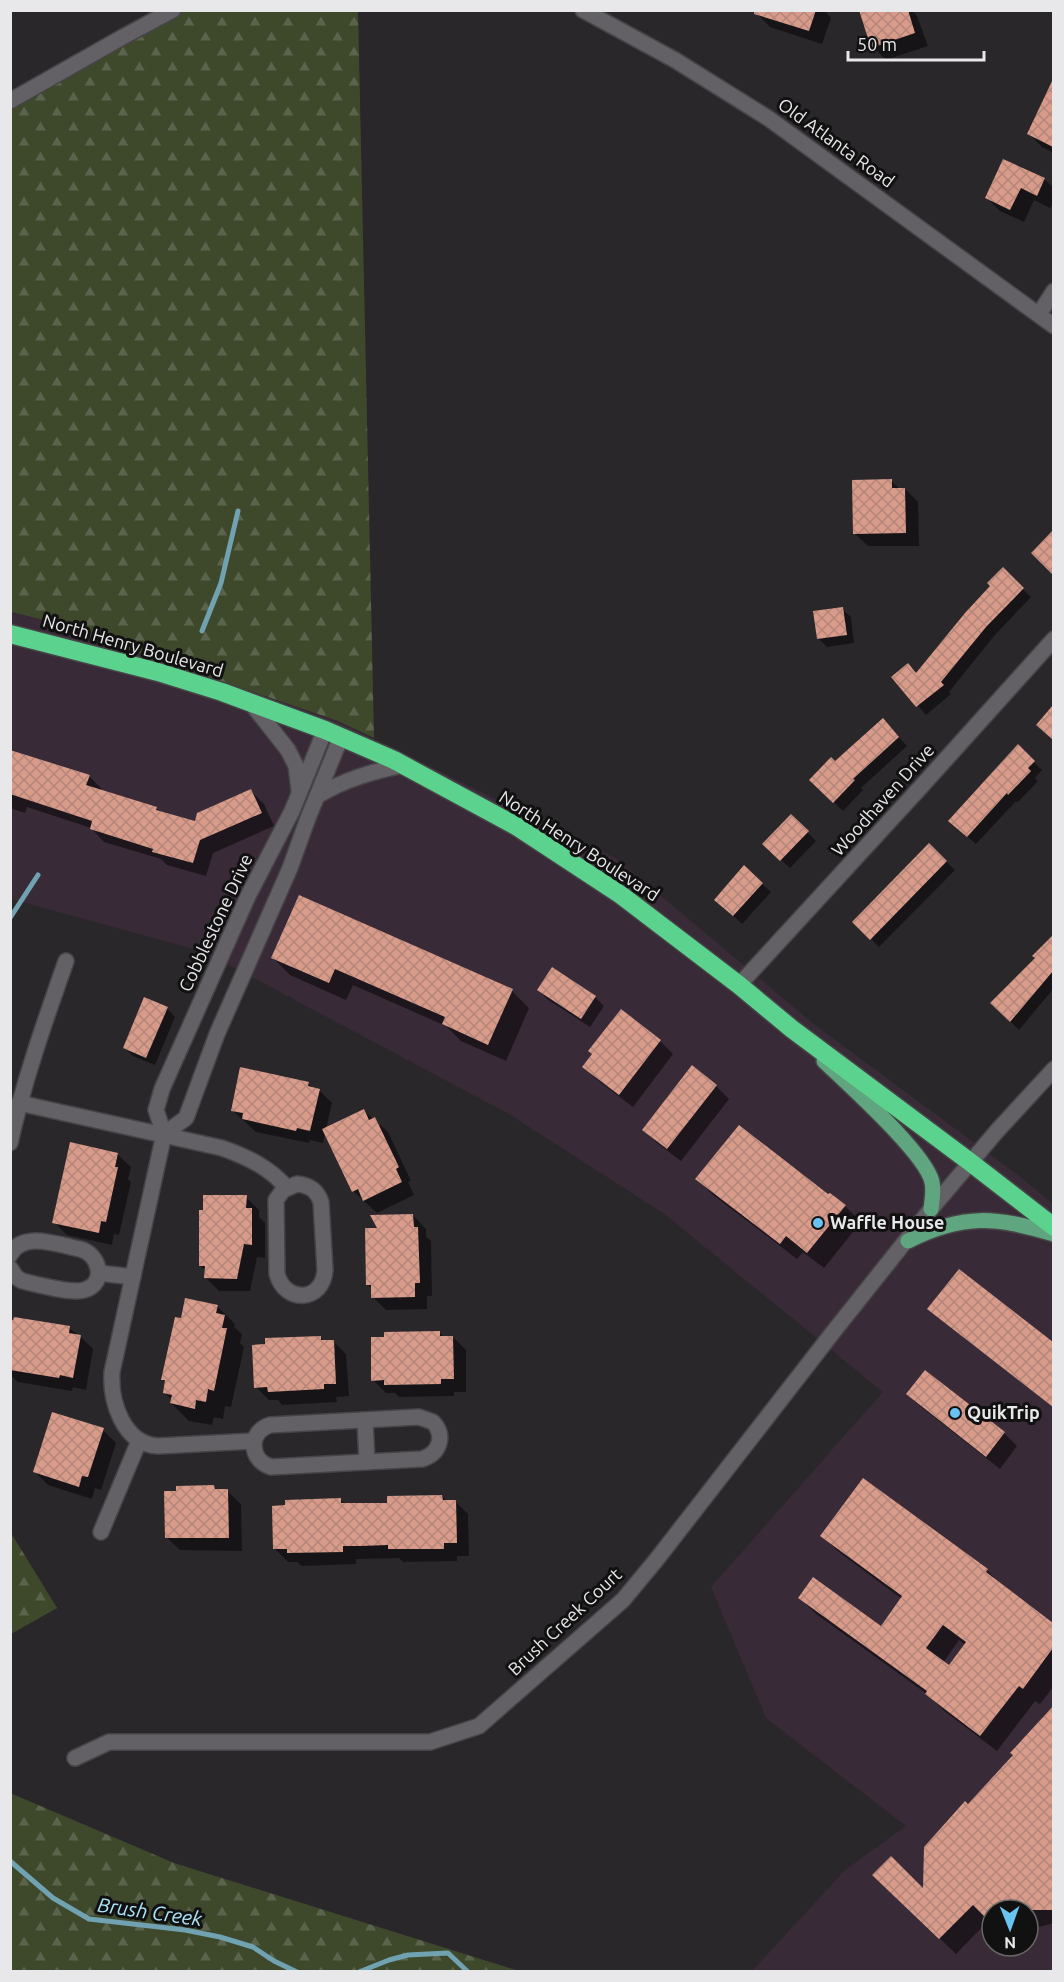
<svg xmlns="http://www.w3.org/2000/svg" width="1064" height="1982" font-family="Ubuntu,sans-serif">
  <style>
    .commercial { fill: #382a37; fill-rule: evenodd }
    .forest { fill: url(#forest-firs) }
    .shadow { fill: #0007; fill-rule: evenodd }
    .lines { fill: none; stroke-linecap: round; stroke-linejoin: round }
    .stream { stroke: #71a2b2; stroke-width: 5 }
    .building { fill: url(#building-cross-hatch); fill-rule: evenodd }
    .street-casing { stroke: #464447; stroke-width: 18 }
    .primary-casing { stroke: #464447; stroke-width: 18 }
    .highway-casing { stroke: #464447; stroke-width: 21 }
    .street { stroke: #646166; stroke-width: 15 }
    .primary { stroke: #5fa57f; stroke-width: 15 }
    .highway { stroke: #5cd28f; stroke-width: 18 }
    .poi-dot { fill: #69c3f1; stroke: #121112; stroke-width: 2 }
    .labels { text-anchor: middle; stroke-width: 6; stroke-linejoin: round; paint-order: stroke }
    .street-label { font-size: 18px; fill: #e8e7e9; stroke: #121112 }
    .poi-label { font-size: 18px; font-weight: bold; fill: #e8e7e9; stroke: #121112; text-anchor: start }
    .water-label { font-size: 20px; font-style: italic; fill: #ace6fa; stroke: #121112 }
  </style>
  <defs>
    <pattern id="forest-firs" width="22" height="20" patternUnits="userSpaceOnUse" patternTransform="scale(1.5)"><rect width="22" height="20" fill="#3e492c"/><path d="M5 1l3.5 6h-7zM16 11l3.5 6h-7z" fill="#5a634b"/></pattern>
    <pattern id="building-cross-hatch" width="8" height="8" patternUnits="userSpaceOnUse" patternTransform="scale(1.5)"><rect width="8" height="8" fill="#d89b8a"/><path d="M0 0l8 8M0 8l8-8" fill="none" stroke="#b48679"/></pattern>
  </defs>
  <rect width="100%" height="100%" fill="#2a272b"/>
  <path class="commercial" d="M 10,612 L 36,618 L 338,721 L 617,859 L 815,1025 L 1018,1175 L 1053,1204 L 1053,1971 L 752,1971 L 845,1870 L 906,1826 L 766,1718 L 711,1587 L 883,1392 L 663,1213 L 509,1114 L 205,952 L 11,899 ZM 992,1910 L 1028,1910 L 1028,1946 L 992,1946 Z"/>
  <g class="forest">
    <path d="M 171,11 L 358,11 L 374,738 L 338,721 L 36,618 L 11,612 L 10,92 L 75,54 Z"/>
    <path d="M 11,1533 L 57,1608 L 11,1634 L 10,1634 Z"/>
    <path d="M 10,1793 L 174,1863 L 519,1971 L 11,1971 Z"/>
  </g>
  <g class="shadow">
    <path d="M 758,10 L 824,10 L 831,18 L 822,44 L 770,27 L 757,14 Z"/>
    <path d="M 860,10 L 912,10 L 917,16 L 928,46 L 886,60 L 873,47 Z"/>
    <path d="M 1053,83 L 1054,84 L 1054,153 L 1042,147 L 1029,134 Z"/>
    <path d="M 1004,161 L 1044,179 L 1054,188 L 1054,201 L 1050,208 L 1034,200 L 1024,222 L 1000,211 L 986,197 Z"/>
    <path d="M 891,481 L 900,489 L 905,489 L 918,502 L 919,546 L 868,546 L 854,533 Z"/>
    <path d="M 1054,532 L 1054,573 L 1033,553 Z"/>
    <path d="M 1003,570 L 1031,597 L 994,636 L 949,692 L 951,694 L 926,715 L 893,677 L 917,675 L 992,586 Z"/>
    <path d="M 842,609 L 851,617 L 854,643 L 827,647 L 819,639 Z"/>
    <path d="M 891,729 L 907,746 L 861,788 L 863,790 L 843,811 L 811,780 Z"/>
    <path d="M 1018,746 L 1042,770 L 1035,778 L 1038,781 L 1018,802 L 1016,801 L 976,844 L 958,829 Z"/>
    <path d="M 10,751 L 89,776 L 102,789 L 101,792 L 157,809 L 161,813 L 196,822 L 251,791 L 264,804 L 274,826 L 213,853 L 206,876 L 167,865 L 161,859 L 104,842 L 91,828 L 27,807 L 25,813 L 10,808 Z"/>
    <path d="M 791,816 L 816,841 L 790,868 L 764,844 Z"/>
    <path d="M 929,845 L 955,870 L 879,947 L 854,922 Z"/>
    <path d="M 762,884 L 771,892 L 742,924 L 725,908 Z"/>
    <path d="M 1054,937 L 1054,988 L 1019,1030 L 992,1003 L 1037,958 L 1035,956 Z"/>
    <path d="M 273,958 L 512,991 L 529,1008 L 506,1061 L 461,1041 L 446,1026 L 353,985 L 346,1000 L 290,975 Z"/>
    <path d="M 539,990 L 595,997 L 604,1006 L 590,1027 L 547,999 Z"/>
    <path d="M 167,1008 L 175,1017 L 155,1065 L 133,1056 L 125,1048 Z"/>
    <path d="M 660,1041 L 673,1054 L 633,1107 L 597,1080 L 584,1067 Z"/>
    <path d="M 692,1068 L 716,1086 L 729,1099 L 681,1161 L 657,1143 L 644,1130 Z"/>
    <path d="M 308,1083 L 314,1089 L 319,1090 L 332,1103 L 326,1129 L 364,1111 L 388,1132 L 411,1181 L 408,1182 L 414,1195 L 377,1213 L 353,1191 L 325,1133 L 323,1143 L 310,1140 L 309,1143 L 256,1132 L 232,1110 Z"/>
    <path d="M 117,1154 L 131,1167 L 128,1179 L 131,1182 L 119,1235 L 114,1234 L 112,1245 L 67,1235 L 54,1222 Z"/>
    <path d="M 697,1179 L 845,1206 L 861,1222 L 824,1268 L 803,1252 L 797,1259 L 713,1195 Z"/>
    <path d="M 246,1197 L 259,1210 L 259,1217 L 265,1223 L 265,1258 L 257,1257 L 250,1291 L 219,1291 L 206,1278 L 206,1271 L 200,1266 L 205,1212 Z"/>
    <path d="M 413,1215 L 426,1229 L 426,1237 L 431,1241 L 432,1296 L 427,1296 L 427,1309 L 386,1310 L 373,1297 L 373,1290 L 368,1285 L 379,1230 Z"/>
    <path d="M 959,1271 L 1054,1344 L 1054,1406 L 933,1312 Z"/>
    <path d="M 217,1306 L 235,1324 L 234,1327 L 242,1334 L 240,1343 L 244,1347 L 231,1407 L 225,1406 L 223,1419 L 214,1417 L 212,1425 L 189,1421 L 171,1403 L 172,1400 L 164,1392 L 166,1382 L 163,1379 L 182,1320 Z"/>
    <path d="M 10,1321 L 69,1328 L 80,1336 L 93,1349 L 86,1390 L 73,1387 L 72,1391 L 18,1382 L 10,1375 Z"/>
    <path d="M 440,1333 L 444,1337 L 453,1337 L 466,1350 L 466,1392 L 454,1392 L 454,1396 L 399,1397 L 395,1393 L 386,1393 L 373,1380 L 385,1338 Z"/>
    <path d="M 320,1337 L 324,1341 L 333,1341 L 346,1354 L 349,1396 L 336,1397 L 337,1402 L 282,1405 L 278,1400 L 269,1400 L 256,1387 L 267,1345 Z"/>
    <path d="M 908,1394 L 1004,1433 L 1017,1446 L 1000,1469 L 921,1407 Z"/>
    <path d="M 103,1430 L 116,1443 L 101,1490 L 95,1488 L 92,1499 L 48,1485 L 35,1472 Z"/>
    <path d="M 214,1486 L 218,1491 L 227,1491 L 241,1504 L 242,1551 L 180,1550 L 166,1537 Z"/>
    <path d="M 442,1496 L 447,1501 L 455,1501 L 468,1514 L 469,1556 L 457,1556 L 457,1561 L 403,1562 L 399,1558 L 356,1559 L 356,1564 L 302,1566 L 297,1562 L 288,1562 L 275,1549 L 341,1500 L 346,1505 L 388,1504 Z"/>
    <path d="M 822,1536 L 987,1570 L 1003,1587 L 1054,1625 L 1054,1686 L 1040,1704 L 1035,1701 L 997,1751 L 943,1710 L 927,1694 L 816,1614 L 800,1598 L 881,1628 L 902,1599 L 839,1552 ZM 959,1640 L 965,1645 L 949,1667 L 943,1663 Z"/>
    <path d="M 1054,1705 L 1054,1923 L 1028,1930 L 1028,1910 L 992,1910 L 992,1922 L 989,1920 L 956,1954 L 890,1891 L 925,1892 L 968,1806 L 1015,1756 L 1044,1719 L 1042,1717 Z"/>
  </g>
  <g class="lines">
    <g class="stream">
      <path d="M 202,631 L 221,583 L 238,511"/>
      <path d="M 10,918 L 38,875"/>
      <path d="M 10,1861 L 53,1898 L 89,1919 L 185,1930 L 220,1937 L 253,1947 L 274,1961 L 297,1972"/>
      <path d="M 359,1972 L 389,1960 L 408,1955 L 448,1953 L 468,1972"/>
    </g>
  </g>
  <g class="building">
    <path d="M 754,10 L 816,10 L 809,31 L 754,14 Z"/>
    <path d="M 859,10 L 908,10 L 915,33 L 871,48 Z"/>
    <path d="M 1053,79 L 1053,147 L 1027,134 Z"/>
    <path d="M 1003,159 L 1045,178 L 1037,196 L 1021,188 L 1010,210 L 985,198 Z"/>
    <path d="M 892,479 L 892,488 L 905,488 L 906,533 L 853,534 L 852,480 Z"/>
    <path d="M 1053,530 L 1053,575 L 1031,553 Z"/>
    <path d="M 1003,567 L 1024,588 L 986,627 L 941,682 L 944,685 L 916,707 L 891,677 L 908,663 L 916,673 L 965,613 L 990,586 L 987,583 Z"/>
    <path d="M 843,607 L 847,635 L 817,639 L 813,611 Z"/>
    <path d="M 1053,705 L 1053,740 L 1036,725 Z"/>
    <path d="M 883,718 L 899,737 L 853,779 L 855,780 L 833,803 L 809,780 L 831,757 L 835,761 Z"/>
    <path d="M 1018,744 L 1035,761 L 1028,768 L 1031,771 L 1008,795 L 1007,793 L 967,837 L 948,821 Z"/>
    <path d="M 10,750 L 90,775 L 86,785 L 157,807 L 156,810 L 195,821 L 197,813 L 251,789 L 262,813 L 200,840 L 193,863 L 152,852 L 153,849 L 90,829 L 92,821 L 10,794 Z"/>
    <path d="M 791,814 L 809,831 L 780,861 L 762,844 Z"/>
    <path d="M 929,843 L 947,861 L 870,940 L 852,922 Z"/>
    <path d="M 744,865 L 763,883 L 733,916 L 714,900 Z"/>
    <path d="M 299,895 L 513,989 L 488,1045 L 442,1024 L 445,1017 L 335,969 L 329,983 L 271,958 Z"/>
    <path d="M 1053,935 L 1053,971 L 1010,1022 L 990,1003 L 1035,958 L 1032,956 Z"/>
    <path d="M 552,967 L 596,996 L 581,1019 L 537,990 Z"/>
    <path d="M 144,997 L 168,1007 L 146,1058 L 123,1048 Z"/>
    <path d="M 621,1009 L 661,1040 L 619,1095 L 582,1067 L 592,1054 L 588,1051 Z"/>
    <path d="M 692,1065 L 717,1085 L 667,1149 L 642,1130 Z"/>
    <path d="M 240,1067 L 309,1082 L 308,1086 L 320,1089 L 310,1131 L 297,1128 L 296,1131 L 242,1119 L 243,1113 L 231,1111 Z"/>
    <path d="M 364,1109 L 369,1120 L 375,1117 L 399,1167 L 396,1169 L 402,1182 L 363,1201 L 358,1189 L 352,1192 L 322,1129 Z"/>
    <path d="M 739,1125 L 828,1194 L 830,1193 L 846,1205 L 807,1253 L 786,1236 L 780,1244 L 695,1179 Z"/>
    <path d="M 70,1142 L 118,1153 L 115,1167 L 118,1167 L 106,1222 L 101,1221 L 99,1233 L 52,1223 Z"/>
    <path d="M 203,1195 L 247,1195 L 246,1208 L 252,1208 L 252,1245 L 244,1244 L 237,1279 L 204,1278 L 205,1266 L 199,1266 L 199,1210 L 203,1210 Z"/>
    <path d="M 413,1214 L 414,1227 L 418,1227 L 420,1283 L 415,1283 L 415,1297 L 371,1298 L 371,1285 L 366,1285 L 365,1228 L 377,1228 L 370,1215 Z"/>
    <path d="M 959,1269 L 1053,1342 L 1053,1407 L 927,1309 Z"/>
    <path d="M 185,1298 L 218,1305 L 216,1313 L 225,1315 L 222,1328 L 227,1328 L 214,1391 L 208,1389 L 206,1402 L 196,1400 L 195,1409 L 170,1403 L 172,1395 L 163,1393 L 165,1380 L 161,1380 L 175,1317 L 181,1318 Z"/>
    <path d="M 14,1317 L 70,1326 L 69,1333 L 81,1335 L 73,1378 L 60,1375 L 59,1378 L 10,1370 L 10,1320 L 13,1320 Z"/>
    <path d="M 440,1331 L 440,1336 L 453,1336 L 454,1379 L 441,1379 L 441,1384 L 384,1385 L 384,1380 L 371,1381 L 371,1337 L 384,1337 L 384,1332 Z"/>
    <path d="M 321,1336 L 321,1340 L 334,1340 L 336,1384 L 324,1384 L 324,1389 L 268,1392 L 267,1387 L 254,1388 L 252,1345 L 265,1344 L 265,1338 Z"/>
    <path d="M 925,1370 L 1005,1432 L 986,1457 L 906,1394 Z"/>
    <path d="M 52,1412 L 104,1428 L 88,1477 L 82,1476 L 79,1487 L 33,1472 Z"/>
    <path d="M 863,1478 L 988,1569 L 986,1572 L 1053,1623 L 1053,1648 L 1023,1689 L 1019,1686 L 980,1736 L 925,1694 L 927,1691 L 798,1598 L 813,1577 L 881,1626 L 902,1596 L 820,1536 ZM 943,1625 L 966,1642 L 949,1665 L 926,1648 Z"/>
    <path d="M 214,1485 L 215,1489 L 228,1489 L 229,1538 L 165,1538 L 164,1491 L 176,1491 L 176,1486 Z"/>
    <path d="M 442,1495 L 443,1500 L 456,1500 L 457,1543 L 444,1543 L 444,1549 L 388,1549 L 388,1545 L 360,1546 L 343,1546 L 343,1552 L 287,1553 L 287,1549 L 273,1549 L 272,1506 L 285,1505 L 285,1500 L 341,1498 L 341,1503 L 387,1503 L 387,1496 Z"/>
    <path d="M 1053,1706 L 1053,1910 L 992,1910 L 992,1924 L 973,1905 L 939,1939 L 872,1875 L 891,1856 L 923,1888 L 924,1847 L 965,1801 L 968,1804 L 1013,1755 L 1010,1753 Z"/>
  </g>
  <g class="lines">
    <g class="street-casing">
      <g id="street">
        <path d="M 583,10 L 675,60 L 768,118 L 1054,326"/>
        <path d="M 10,101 L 121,38 L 173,10"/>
        <path d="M 1039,314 L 1054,291"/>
        <path d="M 251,703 L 288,750 L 296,766 L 299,790"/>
        <path d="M 317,796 C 346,779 371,772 404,765"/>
        <path d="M 739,985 L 919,789 L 1054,639"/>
        <path d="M 19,1103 L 222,1148 C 247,1157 269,1167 287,1188"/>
        <path d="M 164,1134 L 186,1118 L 217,1034 L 290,868 L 308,818 L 341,737"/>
        <path d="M 10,1143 C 24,1080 45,1021 66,961"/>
        <path d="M 297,1184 C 309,1185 317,1190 321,1202 L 325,1270 C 323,1302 285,1304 277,1274 L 276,1200 L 283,1190 Z"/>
        <path d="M 10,1255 C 22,1230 59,1245 80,1249 C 100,1254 107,1284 84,1290 C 71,1294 36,1284 22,1281 L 16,1277 L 10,1268"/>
        <path d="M 99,1273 L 133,1277"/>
        <path d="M 419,1417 L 433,1422 C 446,1436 439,1454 422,1459 L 271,1467 C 249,1460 248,1432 270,1425 Z"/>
        <path d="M 365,1420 L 367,1462"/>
        <path d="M 254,1441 L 158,1446 C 123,1444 110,1401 112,1372 L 164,1134 L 156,1110 L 162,1089 L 248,896 L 292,811 L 325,730"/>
        <path d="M 101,1532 L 139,1441"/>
        <path d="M 75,1758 L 109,1742 L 430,1742 L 479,1726 L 623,1600 L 657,1559 L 834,1331 L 931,1209 L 997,1131 L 1054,1069"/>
      </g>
    </g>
    <g class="primary-casing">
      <g id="primary">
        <path d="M 824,1061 C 848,1084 926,1154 932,1182 C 934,1190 932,1201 931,1209"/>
        <path d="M 908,1241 C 964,1213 996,1217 1054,1234"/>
      </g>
    </g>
    <g class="highway-casing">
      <path id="highway" d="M 10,634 L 158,672 L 222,692 L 325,730 L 394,760 L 516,826 L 621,895 L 739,985 L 792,1029 L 970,1162 L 1054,1227"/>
    </g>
    <use href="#street" class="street"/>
    <use href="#primary" class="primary"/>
    <use href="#highway" class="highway"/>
  </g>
  <g class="poi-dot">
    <circle cx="818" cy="1223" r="6"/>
    <circle cx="955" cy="1413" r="6"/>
  </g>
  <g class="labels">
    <g class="street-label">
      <text transform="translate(836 143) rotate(36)" y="6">Old Atlanta Road</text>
      <text transform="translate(133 646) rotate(16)" y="6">North Henry Boulevard</text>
      <text transform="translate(883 800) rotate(-48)" y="6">Woodhaven Drive</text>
      <text transform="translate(579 846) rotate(33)" y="6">North Henry Boulevard</text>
      <text transform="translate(216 923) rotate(-65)" y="6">Cobblestone Drive</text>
      <text transform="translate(565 1622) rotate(-43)" y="6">Brush Creek Court</text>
    </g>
    <g class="poi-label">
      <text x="830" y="1229">Waffle House</text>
      <text x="967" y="1419">QuikTrip</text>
    </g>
    <g class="water-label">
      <text transform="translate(150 1912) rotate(8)" y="7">Brush Creek</text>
    </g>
  </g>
  <rect width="1064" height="1982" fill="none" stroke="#e8e7e9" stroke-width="24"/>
  <g transform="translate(1010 1928) rotate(179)"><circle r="28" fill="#121112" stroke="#686768" stroke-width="1.5"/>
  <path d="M0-4.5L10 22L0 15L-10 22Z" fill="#69c3f1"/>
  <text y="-9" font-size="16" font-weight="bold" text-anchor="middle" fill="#e8e7e9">N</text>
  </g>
  <path d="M848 51v9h136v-9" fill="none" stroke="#e8e7e9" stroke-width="3"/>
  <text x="857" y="51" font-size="18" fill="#e8e7e9" stroke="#121112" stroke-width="4.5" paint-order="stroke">50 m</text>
</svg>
